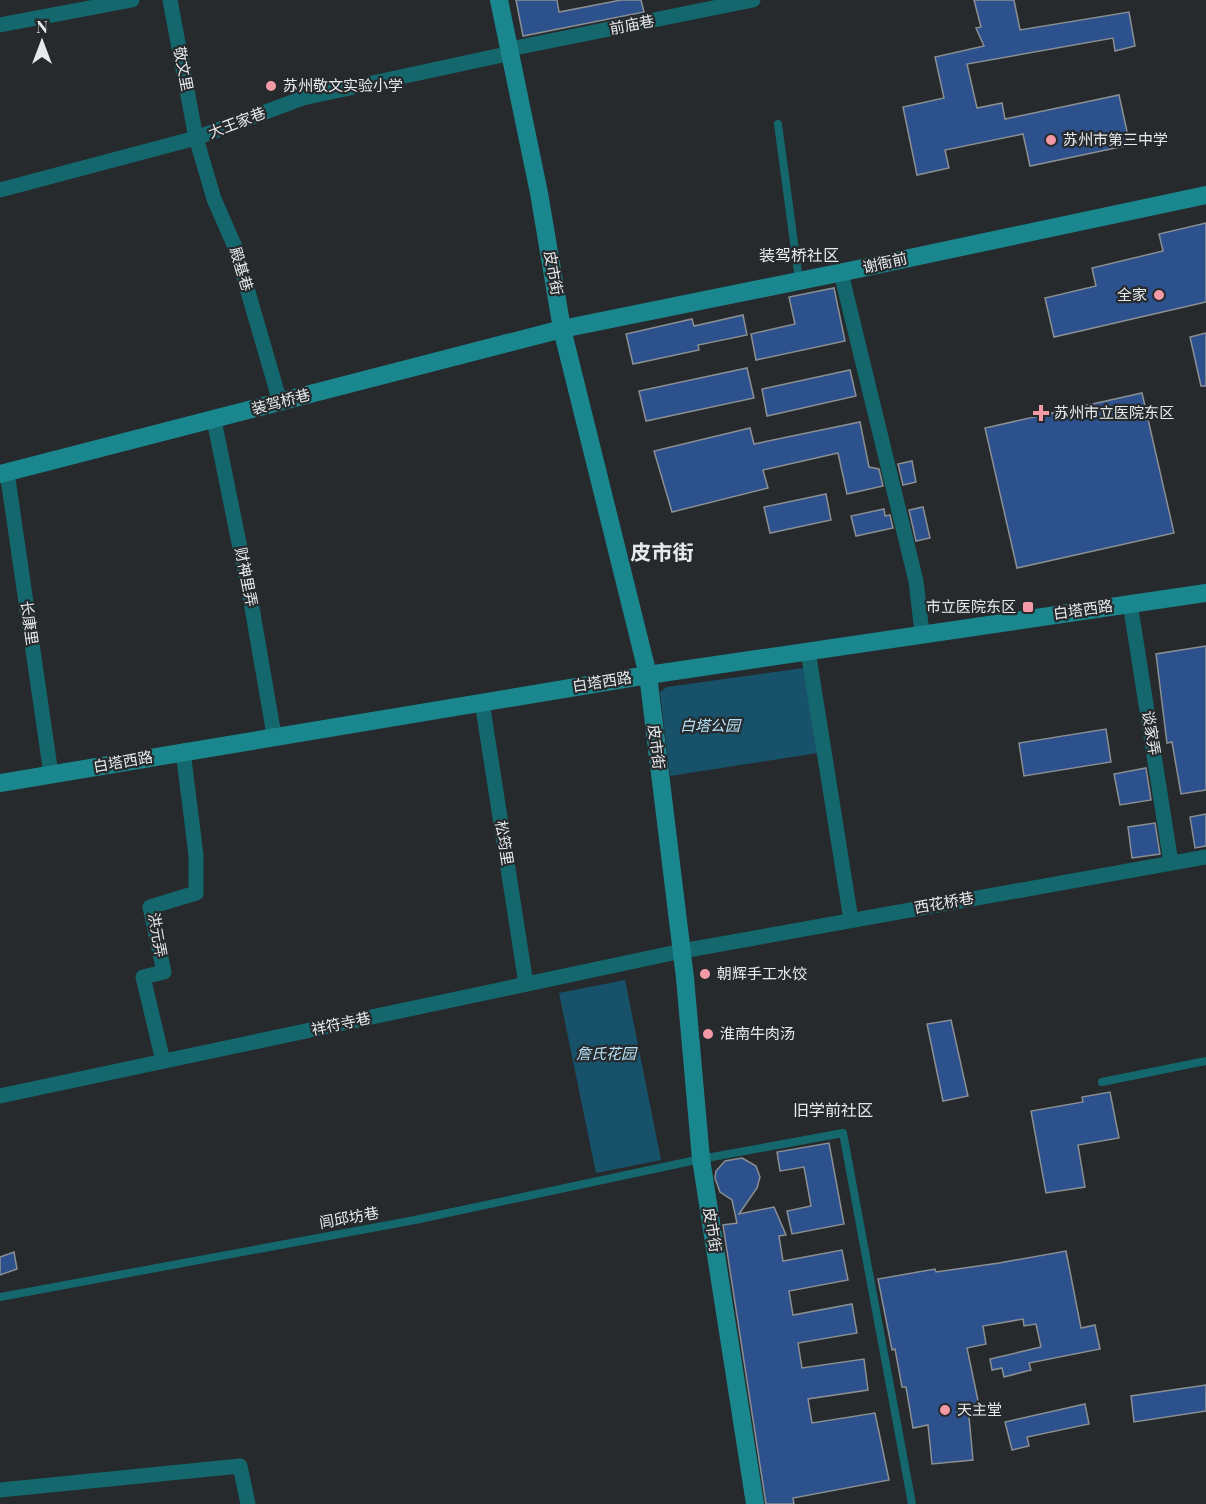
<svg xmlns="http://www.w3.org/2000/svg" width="1206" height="1504" font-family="'Playfair Display','Noto Sans SC',serif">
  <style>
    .green { fill: #18516a }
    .building { fill: #2c518c; stroke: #8b8f93; stroke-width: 1.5 }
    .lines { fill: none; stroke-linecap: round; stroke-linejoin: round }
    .lane { stroke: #13676d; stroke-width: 8 }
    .street { stroke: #13676d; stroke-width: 15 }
    .secondary { stroke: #1a868e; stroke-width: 18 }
    .poi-dot { fill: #f49aa6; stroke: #262a2d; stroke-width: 2 }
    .labels { text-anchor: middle; stroke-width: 4.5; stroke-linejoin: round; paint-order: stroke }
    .street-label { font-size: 15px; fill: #e7eaec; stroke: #262a2d }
    .poi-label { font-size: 15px; fill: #e7eaec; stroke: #262a2d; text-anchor: start }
    .park-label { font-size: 15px; font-style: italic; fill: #b5e0f6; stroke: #262a2d }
    .neighbourhood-label { font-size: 16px; fill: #e7eaec; stroke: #262a2d }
    .district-label { font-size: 21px; font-weight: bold; fill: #e7eaec; stroke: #262a2d }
  </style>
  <rect width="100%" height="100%" fill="#262a2d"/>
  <g class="green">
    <path d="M 811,667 L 824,752 L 670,776 L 660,692 L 667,687 Z"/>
    <path d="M 625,980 L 661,1160 L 596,1173 L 559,993 Z"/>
  </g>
  <g class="building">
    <path d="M 516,0 L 557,0 L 559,12 L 621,0 L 641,0 L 644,12 L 523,36 Z"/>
    <path d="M 974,0 L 1014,0 L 1020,30 L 1129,12 L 1135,46 L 1115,51 L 1113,38 L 967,64 L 977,108 L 1002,103 L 1005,119 L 1119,95 L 1130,145 L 1030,166 L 1023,134 L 945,150 L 949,168 L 917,175 L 903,107 L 944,98 L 935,57 L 984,46 L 976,28 L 981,27 Z"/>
    <path d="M 1206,223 L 1206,302 L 1054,337 L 1045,298 L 1096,286 L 1092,268 L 1163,251 L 1159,234 Z"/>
    <path d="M 834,288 L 845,341 L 756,360 L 751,334 L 795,324 L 789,297 Z"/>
    <path d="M 743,315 L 747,335 L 698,345 L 699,350 L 633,364 L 626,334 L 692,319 L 694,326 Z"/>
    <path d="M 1206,333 L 1206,386 L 1201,386 L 1190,337 Z"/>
    <path d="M 747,368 L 754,398 L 646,421 L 639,391 Z"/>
    <path d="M 850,370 L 856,396 L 767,416 L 762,389 Z"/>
    <path d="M 1142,393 L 1174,533 L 1017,568 L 985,428 Z"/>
    <path d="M 860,422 L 869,467 L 879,469 L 883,486 L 847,494 L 838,453 L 763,470 L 768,488 L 672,512 L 654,451 L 750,428 L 754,444 Z"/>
    <path d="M 912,461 L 916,482 L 903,485 L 898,464 Z"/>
    <path d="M 826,494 L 831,520 L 770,533 L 764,507 Z"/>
    <path d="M 923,507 L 930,538 L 916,541 L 909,510 Z"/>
    <path d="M 884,509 L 885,516 L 890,515 L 893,528 L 856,536 L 851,516 Z"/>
    <path d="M 1206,646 L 1206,790 L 1181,794 L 1172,742 L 1167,743 L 1156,654 Z"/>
    <path d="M 1106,729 L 1111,762 L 1024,776 L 1019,743 Z"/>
    <path d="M 1146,768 L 1151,800 L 1120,805 L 1114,774 Z"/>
    <path d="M 1206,814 L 1206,846 L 1195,848 L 1190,817 Z"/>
    <path d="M 1155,823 L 1160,854 L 1132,858 L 1128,827 Z"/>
    <path d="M 951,1020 L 968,1096 L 943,1101 L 927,1024 Z"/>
    <path d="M 1110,1092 L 1119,1138 L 1078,1145 L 1085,1187 L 1046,1193 L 1031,1111 L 1083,1102 L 1082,1097 Z"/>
    <path d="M 829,1143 L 844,1224 L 792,1234 L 787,1211 L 811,1206 L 804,1167 L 780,1171 L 777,1152 Z"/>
    <path d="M 742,1158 L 756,1166 L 760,1177 L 757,1188 L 739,1214 L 774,1207 L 786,1235 L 779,1236 L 783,1261 L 842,1250 L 848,1280 L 789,1291 L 793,1315 L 852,1304 L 857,1333 L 798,1343 L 802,1368 L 864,1359 L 868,1390 L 808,1399 L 812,1423 L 875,1413 L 889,1480 L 793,1498 L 794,1504 L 766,1504 L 723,1225 L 737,1223 L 732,1200 L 720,1192 L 715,1178 L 716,1171 L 725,1161 Z"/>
    <path d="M 1066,1251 L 1081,1328 L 1095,1325 L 1100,1349 L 1029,1363 L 1031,1370 L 1004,1377 L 1002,1368 L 992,1370 L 990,1359 L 1041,1347 L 1036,1324 L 1024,1326 L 1023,1319 L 983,1326 L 986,1344 L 967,1348 L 981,1415 L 969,1417 L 973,1460 L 932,1464 L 928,1425 L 913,1428 L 906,1387 L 902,1387 L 895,1349 L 892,1350 L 878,1279 L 935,1269 L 936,1272 L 999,1263 Z"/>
    <path d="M 14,1252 L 17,1269 L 0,1275 L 0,1257 Z"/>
    <path d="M 1206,1385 L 1206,1411 L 1134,1422 L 1131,1396 Z"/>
    <path d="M 1085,1404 L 1089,1424 L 1027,1437 L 1029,1446 L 1012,1450 L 1005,1422 Z"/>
  </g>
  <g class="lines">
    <g class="lane">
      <path d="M 778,124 L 799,280"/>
      <path d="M 1102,1082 L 1206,1061"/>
      <path d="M 0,1297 L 415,1220 L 701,1159 L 843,1133 L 912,1504"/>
    </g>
    <g class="street">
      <path d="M 170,0 L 196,138 L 214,199 L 235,247 L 280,402"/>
      <path d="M 0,25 L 132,0"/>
      <path d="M 510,49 L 753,0"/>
      <path d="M 0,190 L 196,138 L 303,98 L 511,53"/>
      <path d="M 841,273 L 916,581 L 922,633"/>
      <path d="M 214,420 L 251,602 L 274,735"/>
      <path d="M 7,472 L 51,774"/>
      <path d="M 1130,603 L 1171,863"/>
      <path d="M 808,651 L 851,920"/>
      <path d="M 482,702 L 526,984"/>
      <path d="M 163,1061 L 143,977 L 164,972 L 150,907 L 196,893 L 196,855 L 183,751"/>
      <path d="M 0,1096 L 682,951 L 1206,857"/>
      <path d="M 0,1490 L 240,1466 L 248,1504"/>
    </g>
    <g class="secondary">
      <path d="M 499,0 L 539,193 L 562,329 L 648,675 L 685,978 L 701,1159 L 755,1504"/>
      <path d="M 0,474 L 562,329 L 858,269 L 1206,195"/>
      <path d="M 0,783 L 648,675 L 1206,593"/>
    </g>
  </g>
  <g class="poi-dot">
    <circle cx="271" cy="86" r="6"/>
    <circle cx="1051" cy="140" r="6"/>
    <circle cx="1159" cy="295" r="6"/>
    <path d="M1038 404h6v6h6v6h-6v6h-6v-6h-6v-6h6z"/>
    <rect x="1022" y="601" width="12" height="12" rx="3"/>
    <circle cx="705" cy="974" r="6"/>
    <circle cx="708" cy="1034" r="6"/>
    <circle cx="945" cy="1410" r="6"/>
  </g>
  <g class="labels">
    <g class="street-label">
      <text transform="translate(632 25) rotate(-11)" y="5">前庙巷</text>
      <text transform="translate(183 69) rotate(79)" y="5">敬文里</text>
      <text transform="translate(237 123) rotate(-21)" y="5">大王家巷</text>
      <text transform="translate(885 263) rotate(-13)" y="5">谢衙前</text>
      <text transform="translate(241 269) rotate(73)" y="5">殿基巷</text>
      <text transform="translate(553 273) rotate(80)" y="5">皮市街</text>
      <text transform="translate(281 402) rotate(-15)" y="5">装驾桥巷</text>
      <text transform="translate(246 577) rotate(79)" y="5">财神里弄</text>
      <text transform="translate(1083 610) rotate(-8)" y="5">白塔西路</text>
      <text transform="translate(29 623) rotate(82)" y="5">长康里</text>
      <text transform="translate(602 682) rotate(-9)" y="5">白塔西路</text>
      <text transform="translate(1151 733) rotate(81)" y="5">谈家弄</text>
      <text transform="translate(656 747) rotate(83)" y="5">皮市街</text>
      <text transform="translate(123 762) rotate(-10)" y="5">白塔西路</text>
      <text transform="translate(504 843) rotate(81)" y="5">松筠里</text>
      <text transform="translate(944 903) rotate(-10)" y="5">西花桥巷</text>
      <text transform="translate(157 935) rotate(80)" y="5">洪元弄</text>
      <text transform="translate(341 1024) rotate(-12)" y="5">祥符寺巷</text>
      <text transform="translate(349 1218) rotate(-10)" y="5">闾邱坊巷</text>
      <text transform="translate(712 1230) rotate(81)" y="5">皮市街</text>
    </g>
    <g class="poi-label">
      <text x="283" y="91">苏州敬文实验小学</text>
      <text x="1063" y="145">苏州市第三中学</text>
      <text x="1147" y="300" text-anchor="end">全家</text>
      <text x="1054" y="418">苏州市立医院东区</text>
      <text x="1016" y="612" text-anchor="end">市立医院东区</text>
      <text x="717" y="979">朝辉手工水饺</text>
      <text x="720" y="1039">淮南牛肉汤</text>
      <text x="957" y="1415">天主堂</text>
    </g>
    <g class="park-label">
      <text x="710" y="731">白塔公园</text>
      <text x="606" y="1059">詹氏花园</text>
    </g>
    <g class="neighbourhood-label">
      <text x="799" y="261">装驾桥社区</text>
      <text x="833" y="1116">旧学前社区</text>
    </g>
    <g class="district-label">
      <text x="662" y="560">皮市街</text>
    </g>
  </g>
  <g transform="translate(42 42)" stroke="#262a2d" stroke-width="4.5" paint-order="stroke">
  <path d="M0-4.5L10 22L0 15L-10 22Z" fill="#e7eaec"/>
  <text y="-9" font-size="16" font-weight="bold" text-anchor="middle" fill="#e7eaec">N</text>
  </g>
</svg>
